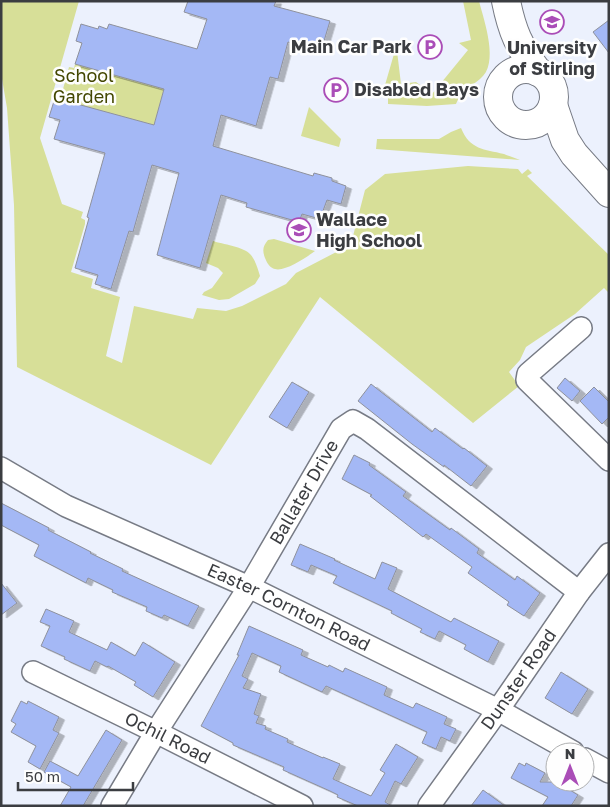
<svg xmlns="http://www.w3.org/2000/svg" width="610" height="807" font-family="'Golos Text',sans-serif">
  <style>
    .green { fill: #d7df98 }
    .building { fill: #a4b8f5; stroke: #8e919c; filter: url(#shadow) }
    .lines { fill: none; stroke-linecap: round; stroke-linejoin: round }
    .minor-casing { stroke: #777b85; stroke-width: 24 }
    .major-casing { stroke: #777b85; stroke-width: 30 }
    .minor { stroke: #fff; stroke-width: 21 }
    .major { stroke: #fff; stroke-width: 28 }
    .labels { text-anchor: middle; stroke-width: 5; stroke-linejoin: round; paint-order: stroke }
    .poi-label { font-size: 18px; font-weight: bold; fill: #3b3d41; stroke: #fefefe; text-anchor: start }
    .park-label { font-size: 18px; fill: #434701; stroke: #fefefe }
    .street-label { font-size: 18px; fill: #3b3d41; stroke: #fefefe }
  </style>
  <defs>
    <filter id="shadow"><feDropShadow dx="5.5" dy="3" stdDeviation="0" flood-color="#0004"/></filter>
  </defs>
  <rect width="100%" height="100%" fill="#ecf1fd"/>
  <g class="green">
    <path d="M 1,1 L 79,1 L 40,138 L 62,204 L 83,212 L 81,218 L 85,220 L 85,224 L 71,272 L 93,279 L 91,288 L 120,297 L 106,356 L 122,363 L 134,306 L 193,319 L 197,308 L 226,311 L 242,306 L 286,284 L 296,273 L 344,248 L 353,236 L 365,190 L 385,174 L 468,166 L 518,169 L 522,174 L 528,169 L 532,173 L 527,176 L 609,255 L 609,293 L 604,288 L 575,314 L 526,347 L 520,360 L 509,372 L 519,386 L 473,423 L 320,297 L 211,465 L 17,367 L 14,205 L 7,108 L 1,73 Z"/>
    <path d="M 463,1 L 479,1 C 484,21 500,64 480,79 C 471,86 460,93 456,104 L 427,106 L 388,104 L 388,96 L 385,85 L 394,54 L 397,51 L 401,84 L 416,82 L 432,94 L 468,50 L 459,43 L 471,40 Z"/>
    <path d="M 75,64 L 164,89 L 154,125 L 60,100 L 69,67 L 74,68 Z"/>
    <path d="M 309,107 L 341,139 L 339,147 L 301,136 Z"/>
    <path d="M 461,128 C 470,150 484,149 504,154 C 509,156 515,158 520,160 L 376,149 L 377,139 L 439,139 L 451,132 Z"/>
    <path d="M 274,239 L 315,251 C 307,257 285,272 275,269 C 270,268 267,263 265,258 C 262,250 263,246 268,240 Z"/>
    <path d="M 213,241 C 222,244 244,247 250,254 C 255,259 258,269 260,276 L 255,284 L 229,299 L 219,300 L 202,295 L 204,292 L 212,288 L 223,273 L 218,268 L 206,263 Z"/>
  </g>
  <g class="building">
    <path d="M 188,1 L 276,1 L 274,6 L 330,21 L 321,51 L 288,42 L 278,79 L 270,77 L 256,126 L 221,115 L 213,146 L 313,176 L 314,173 L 332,178 L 332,181 L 346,186 L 341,204 L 327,200 L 320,219 L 302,214 L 299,222 L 246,207 L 247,203 L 221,195 L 200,268 L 157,255 L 179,173 L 152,165 L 133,232 L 129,231 L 111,289 L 95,284 L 98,275 L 75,268 L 89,218 L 87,217 L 105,153 L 54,139 L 60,120 L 49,117 L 55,98 L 154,125 L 164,89 L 75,64 L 82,43 L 76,41 L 81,24 L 98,29 L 99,26 L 107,29 L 109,24 L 197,49 L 207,19 L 184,12 Z"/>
    <path d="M 609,20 L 609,53 L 593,32 Z"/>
    <path d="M 565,378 L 580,391 L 572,401 L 557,388 Z"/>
    <path d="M 292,382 L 309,392 L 287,428 L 269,417 Z"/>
    <path d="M 371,384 L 432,432 L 435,428 L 463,449 L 464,448 L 487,466 L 471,486 L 444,465 L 444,467 L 412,444 L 358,401 Z"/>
    <path d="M 594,387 L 609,402 L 609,417 L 602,424 L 580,401 Z"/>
    <path d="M 354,455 L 370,463 L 369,465 L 406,492 L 403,496 L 450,530 L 451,528 L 479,549 L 477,553 L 515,580 L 517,576 L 540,593 L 524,616 L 507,605 L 509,602 L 468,573 L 472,567 L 426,534 L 423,537 L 370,496 L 372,495 L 342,479 Z"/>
    <path d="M 1,503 L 49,528 L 48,530 L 91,552 L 90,553 L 123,569 L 122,571 L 199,606 L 188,626 L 164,615 L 162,618 L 146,611 L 147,607 L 112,592 L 113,590 L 88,578 L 86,583 L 34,556 L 39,545 L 1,525 Z"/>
    <path d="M 300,544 L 335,559 L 334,560 L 375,579 L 382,562 L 397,568 L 388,589 L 451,622 L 454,618 L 499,641 L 488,662 L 464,649 L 466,645 L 439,631 L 435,639 L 420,632 L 422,629 L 391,613 L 392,611 L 333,583 L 337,576 L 311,565 L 308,572 L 291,565 Z"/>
    <path d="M 1,583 L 17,603 L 1,615 Z"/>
    <path d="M 46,609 L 74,621 L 69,632 L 107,650 L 111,642 L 135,656 L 143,642 L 175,662 L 153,697 L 134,685 L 136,682 L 108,666 L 107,667 L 95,661 L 90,671 L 64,659 L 65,657 L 41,646 L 50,626 L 40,622 Z"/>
    <path d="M 249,626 L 303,650 L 301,655 L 328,667 L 329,665 L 343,672 L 345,668 L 387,687 L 384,695 L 413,708 L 416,703 L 447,717 L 444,724 L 456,729 L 450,741 L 441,737 L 436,749 L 422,743 L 427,732 L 326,686 L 322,692 L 279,672 L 281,666 L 252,653 L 242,676 L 248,679 L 243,688 L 261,694 L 254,714 L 259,716 L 256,723 L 266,726 L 265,729 L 288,739 L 287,742 L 323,758 L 323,757 L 340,764 L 333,779 L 371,796 L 385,773 L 380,770 L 396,744 L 418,757 L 401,784 L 395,781 L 385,802 L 392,806 L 358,806 L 337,797 L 338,795 L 330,791 L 283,770 L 284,767 L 233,745 L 233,743 L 201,726 L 239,655 L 237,655 Z"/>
    <path d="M 561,672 L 588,689 L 572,714 L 545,698 Z"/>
    <path d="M 21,701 L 27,704 L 28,701 L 59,717 L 53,730 L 59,733 L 40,769 L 28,762 L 36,746 L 11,732 L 16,724 L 11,721 Z"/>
    <path d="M 106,730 L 122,740 L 83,806 L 60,806 L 71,787 L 44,772 L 50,761 L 78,776 Z"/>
    <path d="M 519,763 L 525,766 L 526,763 L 545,773 L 540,782 L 568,782 L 565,787 L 578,795 L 571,806 L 542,806 L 548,797 L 511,778 Z"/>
    <path d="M 483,790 L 505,806 L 471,806 Z"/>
  </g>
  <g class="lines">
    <g class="minor-casing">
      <g id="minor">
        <path d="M 581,328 L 528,374 L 527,380 L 609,460"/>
        <path id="s1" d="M 1,468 L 66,506 L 249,587 L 498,710 L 573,752"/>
        <path id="s2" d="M 33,672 L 156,732 L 302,806"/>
        <path d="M 585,759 L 609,772"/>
        <path id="s3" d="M 112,806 L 156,732 L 249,587 L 341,429 L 353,421 L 367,429 L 579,592"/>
        <path id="s4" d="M 429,806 L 498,710 L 579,592 L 609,554"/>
      </g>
    </g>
    <g class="major-casing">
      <g id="major">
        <path d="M 506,1 C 512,31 519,47 538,72"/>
        <circle cx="526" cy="97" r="28"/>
        <path d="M 553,105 L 565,140 L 574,154 L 609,193"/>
      </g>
    </g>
    <use href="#minor" class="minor"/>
    <use href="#major" class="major"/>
  </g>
  <defs>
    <g id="university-ring" transform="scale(1.25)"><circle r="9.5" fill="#fefefe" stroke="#aa4db7" stroke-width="1.5"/><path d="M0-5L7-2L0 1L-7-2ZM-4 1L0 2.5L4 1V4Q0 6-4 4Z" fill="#aa4db7"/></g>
    <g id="parking-ring" transform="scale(1.25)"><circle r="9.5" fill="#fefefe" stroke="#aa4db7" stroke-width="1.5"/><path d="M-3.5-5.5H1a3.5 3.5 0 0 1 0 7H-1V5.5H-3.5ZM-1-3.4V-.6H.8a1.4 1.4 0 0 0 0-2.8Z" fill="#aa4db7"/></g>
    <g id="school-ring" transform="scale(1.25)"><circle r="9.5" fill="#fefefe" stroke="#aa4db7" stroke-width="1.5"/><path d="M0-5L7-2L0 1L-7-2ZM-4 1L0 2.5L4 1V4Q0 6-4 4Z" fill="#aa4db7"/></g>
  </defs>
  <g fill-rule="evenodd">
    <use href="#university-ring" x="552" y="22"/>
    <use href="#parking-ring" x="430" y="47"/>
    <use href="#parking-ring" x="336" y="90"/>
    <use href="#school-ring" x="299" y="230"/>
  </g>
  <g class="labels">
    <g class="poi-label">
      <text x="412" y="53" text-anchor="end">Main Car Park</text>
      <text x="552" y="54" text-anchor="middle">University<tspan x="552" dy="21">of Stirling</tspan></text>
      <text x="354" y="96">Disabled Bays</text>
      <text x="316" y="226">Wallace<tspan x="316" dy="21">High School</tspan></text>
    </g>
    <g class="park-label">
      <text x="84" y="82">School<tspan x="84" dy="21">Garden</tspan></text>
    </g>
    <g class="street-label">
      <text dy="6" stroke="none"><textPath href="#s3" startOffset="368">Ballater Drive</textPath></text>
      <text dy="6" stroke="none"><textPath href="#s1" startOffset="320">Easter Cornton Road</textPath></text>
      <text dy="6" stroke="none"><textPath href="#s4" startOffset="155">Dunster Road</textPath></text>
      <text dy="6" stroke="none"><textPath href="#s2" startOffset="150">Ochil Road</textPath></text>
    </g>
  </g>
  <rect width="610" height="807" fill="none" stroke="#3b3d41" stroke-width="5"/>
  <g transform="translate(570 767)"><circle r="24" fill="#fefefe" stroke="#b0b1b2"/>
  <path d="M0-4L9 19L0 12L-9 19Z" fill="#aa4db7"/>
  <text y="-8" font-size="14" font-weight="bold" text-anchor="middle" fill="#3b3d41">N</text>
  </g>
  <path d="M18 782v8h115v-8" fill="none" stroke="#3b3d41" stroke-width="2.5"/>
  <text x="25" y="782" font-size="15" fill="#3b3d41" stroke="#fefefe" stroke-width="4" paint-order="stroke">50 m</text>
</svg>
